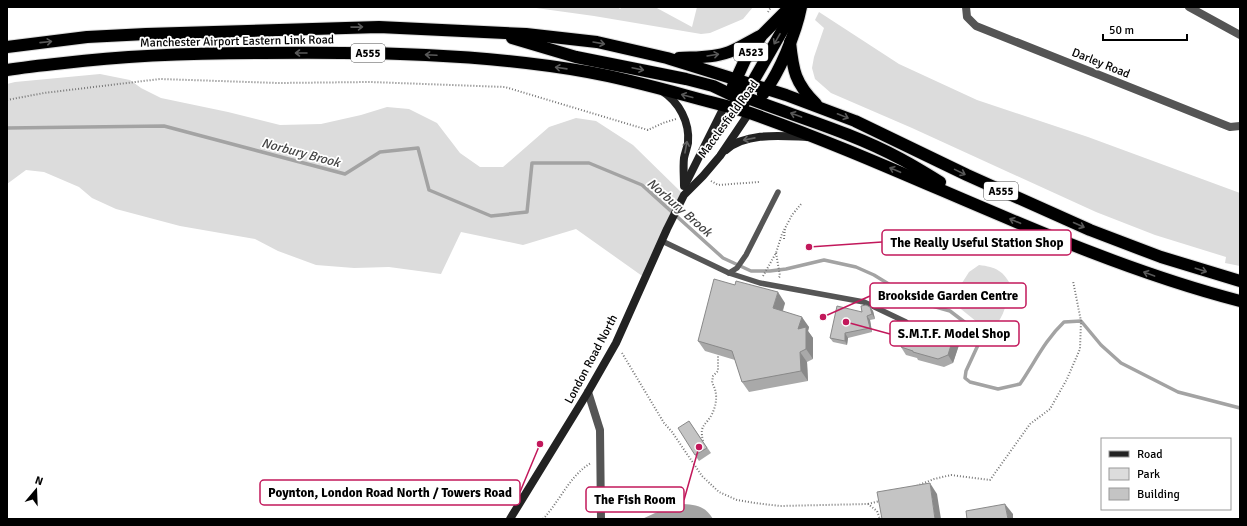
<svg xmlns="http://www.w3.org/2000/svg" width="1247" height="526" font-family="Signika,sans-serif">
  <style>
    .green { fill: #dcdcdc }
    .water { fill: #a3a3a3 }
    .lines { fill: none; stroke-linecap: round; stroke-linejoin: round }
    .stream { stroke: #a3a3a3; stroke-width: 3.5 }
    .highway-casing { stroke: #dbdbdb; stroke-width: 14 }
    .path { stroke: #777; stroke-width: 2; stroke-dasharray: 1 2; stroke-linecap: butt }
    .lane { stroke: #555; stroke-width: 5.5 }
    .street { stroke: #555; stroke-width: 8 }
    .secondary { stroke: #222; stroke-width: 8 }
    .highway { stroke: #000; stroke-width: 12 }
    .wall { fill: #a9a9a9 }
    .shaded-wall { fill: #898989 }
    .building { fill: #c4c4c4; stroke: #898989 }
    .oneway { stroke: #595959 }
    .oneway2 { stroke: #646464 }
    .labels { text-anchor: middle; stroke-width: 3.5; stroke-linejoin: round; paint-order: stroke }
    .shield { fill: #fff; stroke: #4c4c4c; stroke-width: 1 }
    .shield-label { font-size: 11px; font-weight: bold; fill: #000 }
    .street-label { font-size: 12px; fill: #000; stroke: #fff }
    .water-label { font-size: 13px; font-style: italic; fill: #444; stroke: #fff }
    .leader { fill: none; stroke: #c2185b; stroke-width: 1.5 }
    .callout-dot { fill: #c2185b; stroke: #fff; stroke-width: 1.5 }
    .callout { fill: #fff; stroke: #c2185b; stroke-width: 1.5 }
    .callout-label { font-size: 13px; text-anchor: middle; font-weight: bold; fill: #000 }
  </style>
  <rect width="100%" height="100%" fill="#fff"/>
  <g class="green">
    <path d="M 529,7 L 618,7 L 620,9 L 622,7 L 655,7 L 692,27 L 697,7 L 753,7 L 743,19 L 710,33 L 701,34 L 594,16 Z"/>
    <path d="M 819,12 L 899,64 L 977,100 L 1088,137 L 1240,193 L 1240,266 L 1225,263 L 1226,257 L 1155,235 L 1096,212 L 912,128 L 831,93 L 815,79 L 812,68 L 814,57 L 824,28 L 815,20 Z"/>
    <path d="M 100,74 L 130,80 L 141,88 L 161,98 L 228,112 L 280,125 L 321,124 L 361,115 L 387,107 L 409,109 L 437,123 L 460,153 L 480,167 L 503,167 L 549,127 L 576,118 L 596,121 L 633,145 L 682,193 L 645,278 L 576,229 L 523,245 L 461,232 L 441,274 L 389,267 L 354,268 L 316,265 L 278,251 L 255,239 L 180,226 L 116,209 L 92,198 L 79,187 L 44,172 L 26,170 L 7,184 L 7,84 L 15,82 Z"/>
    <path d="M 979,265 C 996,267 1004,271 1011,286 C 1005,307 1004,323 984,335 L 977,322 L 956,305 L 955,300 L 962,283 L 969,272 Z"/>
  </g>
  <path class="water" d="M 683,504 C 697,505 705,506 713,519 L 642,519 L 666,508 Z"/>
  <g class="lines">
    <path class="stream" d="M 7,128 L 164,126 L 345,174 L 380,152 L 418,148 L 429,190 L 491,216 L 527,212 L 532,163 L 589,163 L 642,185 L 723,258 L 751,271 L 770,271 L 786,269 L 824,260 L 856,267 L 874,275 L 918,302 L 950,311 L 971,327 L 978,336 L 978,345 L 966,371 L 965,378 L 970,382 L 998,389 L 1020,384 C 1035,362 1045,340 1064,322 L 1081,321 L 1101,345 L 1121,363 L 1178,392 L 1240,408"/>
    <g class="highway-casing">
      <g id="highway">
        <path d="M 512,38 L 576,57 L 686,79 L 713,86 L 734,96 L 744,103"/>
        <path d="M 790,42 C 793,71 795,83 816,104"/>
        <path d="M 7,47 L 87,37 L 146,34 L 379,27 L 526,34 L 597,42 L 667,58 L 786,95 L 855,121 L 967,175 L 1090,230 L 1161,257 L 1240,281"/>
        <path d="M 679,58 C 695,57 713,58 729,52 C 739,48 750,41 760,36"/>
        <path d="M 7,70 C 26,67 45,65 64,63 C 130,55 196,53 262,53 C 371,52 481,53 588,72 C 622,78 655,87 688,96 C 709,102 729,106 750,113 C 915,171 1070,257 1240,301"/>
        <path d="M 736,79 C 737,89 741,94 750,99 C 800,118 853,133 901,159 C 914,166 927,174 940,182"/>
        <path d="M 733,86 L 745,60 L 762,35 L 790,7"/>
        <path d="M 748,90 L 790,17 L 800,7"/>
        <path d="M 763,94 C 779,74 796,33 801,7"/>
      </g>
    </g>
    <g class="path">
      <path d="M 768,12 L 771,7"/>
      <path d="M 7,100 L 44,93 L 160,79 L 278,83 L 371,82 L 505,87 L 648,130 L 663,123 L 676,119"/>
      <path d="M 711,181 L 718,185 L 759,182"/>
      <path d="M 784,239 L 785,228"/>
      <path d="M 776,253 L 780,276 L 778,279"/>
      <path d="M 763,276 L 776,253 L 782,234 L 792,215 L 801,204"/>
      <path d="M 622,353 L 664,423 L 672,432 L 702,476 L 719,492 L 737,500 L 755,503 L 780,506 L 868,504 L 877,511 L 880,519"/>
      <path d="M 703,441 C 699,424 706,426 712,414 C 717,404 718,392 712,383 L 713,376 L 718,371 L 718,355"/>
      <path d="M 914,487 L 934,479 L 951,475 L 990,480 L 1030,424 L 1050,409 L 1067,379 L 1080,349 L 1081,321 L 1073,281"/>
      <path d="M 868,504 L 880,501"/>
      <path d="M 543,519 C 560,501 570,475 591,463"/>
    </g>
    <g class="lane">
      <path d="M 662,241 L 729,273 L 760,283 L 864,302 L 906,322"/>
      <path d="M 729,273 L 737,268 L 746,255 L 778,192"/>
      <path d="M 923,288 L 935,298 L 956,305"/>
    </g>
    <g class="street">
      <path d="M 966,7 L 967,17 L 976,26 L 1230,127 L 1240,126"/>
      <path d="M 1189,7 L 1240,35"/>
      <path d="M 588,392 L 600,430 L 601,519"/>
    </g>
    <g class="secondary">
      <path d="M 662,91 C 679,102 690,122 688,143 C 687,148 685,153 684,158 C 683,167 684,177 684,186"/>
      <path d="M 726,150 C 746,132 782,136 807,137"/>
      <path d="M 685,185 L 725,105"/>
      <path d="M 510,519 L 588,392 L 616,343 L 667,229 L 684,195 L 703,176 L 720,156 L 749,113"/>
    </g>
    <use href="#highway" class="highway"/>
  </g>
  <g class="wall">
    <path d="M 785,303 L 783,311 L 809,327 L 808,331 L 813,338 L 813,359 L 807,362 L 808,381 L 749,392 L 742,382 L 735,360 L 705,351 L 698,341 Z"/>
    <path d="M 870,307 L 873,311 L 875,319 L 870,320 L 872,332 L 848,338 L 847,345 L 833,342 L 830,338 L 862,312 Z"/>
    <path d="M 943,335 L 954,335 L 960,342 L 953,363 L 944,367 L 918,360 L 917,358 L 906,355 L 901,347 Z"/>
    <path d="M 689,421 L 711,453 L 699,461 L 695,455 Z"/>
  </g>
  <g class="shaded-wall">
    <path d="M 778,292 L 785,303 L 780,318 L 773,308 Z"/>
    <path d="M 870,307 L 873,311 L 875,319 L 872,314 Z"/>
    <path d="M 867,316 L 870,320 L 872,332 L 870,328 Z"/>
    <path d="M 802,317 L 809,327 L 808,331 L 813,338 L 813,359 L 806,349 L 798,329 Z"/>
    <path d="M 845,333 L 848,338 L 847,345 L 845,341 Z"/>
    <path d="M 954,335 L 960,342 L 953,363 L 948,355 Z"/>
    <path d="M 800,352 L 807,362 L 808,381 L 801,371 Z"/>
    <path d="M 930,483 L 937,494 L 941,519 L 935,519 Z"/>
    <path d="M 1005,504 L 1013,514 L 1013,519 L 1008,519 Z"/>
  </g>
  <g class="building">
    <path d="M 714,279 L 735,285 L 736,281 L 778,292 L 773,308 L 802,317 L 798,329 L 806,327 L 806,349 L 800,352 L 801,371 L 742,382 L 732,351 L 698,341 Z"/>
    <path d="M 866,305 L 870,307 L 872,314 L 867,316 L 870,328 L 845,333 L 845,341 L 830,338 L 837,306 L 862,312 L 861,306 Z"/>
    <path d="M 910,324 L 943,335 L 946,327 L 954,335 L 948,355 L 938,359 L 913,352 L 913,351 L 901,347 Z"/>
    <path d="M 689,421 L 707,448 L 695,455 L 678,428 Z"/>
    <path d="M 930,483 L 935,519 L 882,519 L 877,492 Z"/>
    <path d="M 1005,504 L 1008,519 L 967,519 L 966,511 Z"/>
  </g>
  <defs><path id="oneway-shaft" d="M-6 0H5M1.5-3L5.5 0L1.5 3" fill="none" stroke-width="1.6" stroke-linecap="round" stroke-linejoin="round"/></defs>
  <g class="oneway">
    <use href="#oneway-shaft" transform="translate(357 27) rotate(-1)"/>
    <use href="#oneway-shaft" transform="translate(777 39) rotate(120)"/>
    <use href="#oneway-shaft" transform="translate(46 42) rotate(-6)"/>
    <use href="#oneway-shaft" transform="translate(599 43) rotate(10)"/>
    <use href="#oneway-shaft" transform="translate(301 53) rotate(180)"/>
    <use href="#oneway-shaft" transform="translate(431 55) rotate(-177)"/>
    <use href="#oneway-shaft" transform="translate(713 55) rotate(-9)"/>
    <use href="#oneway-shaft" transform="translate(561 68) rotate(-172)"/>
    <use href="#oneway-shaft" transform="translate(638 69) rotate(12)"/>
    <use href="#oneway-shaft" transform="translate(687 96) rotate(-165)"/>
    <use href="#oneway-shaft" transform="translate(796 115) rotate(-160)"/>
    <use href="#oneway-shaft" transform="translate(843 116) rotate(22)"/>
    <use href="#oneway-shaft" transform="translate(895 170) rotate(-157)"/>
    <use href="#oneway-shaft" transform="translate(960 172) rotate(26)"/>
    <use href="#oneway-shaft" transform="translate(1015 221) rotate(-157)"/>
    <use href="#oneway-shaft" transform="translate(1079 225) rotate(24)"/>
    <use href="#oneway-shaft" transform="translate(1201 270) rotate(18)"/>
    <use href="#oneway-shaft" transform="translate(1149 274) rotate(-160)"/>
  </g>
  <g class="oneway2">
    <use href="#oneway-shaft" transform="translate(749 139) rotate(169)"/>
    <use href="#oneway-shaft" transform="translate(686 147) rotate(-80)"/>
  </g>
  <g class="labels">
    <g class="shield">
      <rect x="734" y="43" width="34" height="18" rx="3"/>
      <rect x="351" y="44" width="34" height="18" rx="3"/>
      <rect x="984" y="182" width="34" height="18" rx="3"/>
    </g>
    <g class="shield-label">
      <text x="751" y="56">A523</text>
      <text x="368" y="57">A555</text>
      <text x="1001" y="195">A555</text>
    </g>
    <g class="street-label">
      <text transform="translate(237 41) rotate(-1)" y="4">Manchester Airport Eastern Link Road</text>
      <text transform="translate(1101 63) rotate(22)" y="4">Darley Road</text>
      <text transform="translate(728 119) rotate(-54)" y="4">Macclesfield Road</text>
      <text transform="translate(591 359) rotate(-62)" y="4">London Road North</text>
    </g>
    <g class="water-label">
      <text transform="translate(301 152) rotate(15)" y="5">Norbury Brook</text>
      <text transform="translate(680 207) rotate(41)" y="5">Norbury Brook</text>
    </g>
  </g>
  <path class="leader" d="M809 247L882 242M823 317L870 296M846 322L890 334M540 444L520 492M699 447L684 500"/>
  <g class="callout-dot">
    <circle cx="809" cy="247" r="4"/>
    <circle cx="823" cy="317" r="4"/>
    <circle cx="846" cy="322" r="4"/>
    <circle cx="540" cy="444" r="4"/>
    <circle cx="699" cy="447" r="4"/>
  </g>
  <g class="callout">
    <rect x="882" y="230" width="189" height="25" rx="4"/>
    <rect x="870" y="283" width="156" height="25" rx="4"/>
    <rect x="890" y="321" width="129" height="25" rx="4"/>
    <rect x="260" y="480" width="260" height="25" rx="4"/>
    <rect x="586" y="487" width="98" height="25" rx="4"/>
  </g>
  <g class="callout-label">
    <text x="977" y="247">The Really Useful Station Shop</text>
    <text x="948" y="300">Brookside Garden Centre</text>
    <text x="954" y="338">S.M.T.F. Model Shop</text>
    <text x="390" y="497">Poynton, London Road North / Towers Road</text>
    <text x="635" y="504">The Fish Room</text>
  </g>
  <rect width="1247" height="526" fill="none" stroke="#000000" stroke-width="16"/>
  <rect x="1101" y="438" width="130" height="72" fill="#ffffff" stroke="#999999"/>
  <rect x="1109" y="451" width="20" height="6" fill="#222222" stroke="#999999"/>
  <text x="1137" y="458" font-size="12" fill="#000000">Road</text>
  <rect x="1109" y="468" width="20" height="12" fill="#dcdcdc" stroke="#999999"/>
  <text x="1137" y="478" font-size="12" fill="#000000">Park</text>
  <rect x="1109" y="488" width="20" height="12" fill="#c4c4c4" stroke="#999999"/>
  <text x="1137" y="498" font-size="12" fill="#000000">Building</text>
  <g transform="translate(36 490) rotate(19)" stroke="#ffffff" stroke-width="3" paint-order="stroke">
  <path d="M0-3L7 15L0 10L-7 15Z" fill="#000000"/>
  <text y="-6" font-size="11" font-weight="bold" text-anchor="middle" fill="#000000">N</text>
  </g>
  <path d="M1103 34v6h84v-6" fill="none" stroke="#000000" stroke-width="2"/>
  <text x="1109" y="34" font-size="12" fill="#000000" stroke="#ffffff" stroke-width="3" paint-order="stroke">50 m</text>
</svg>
